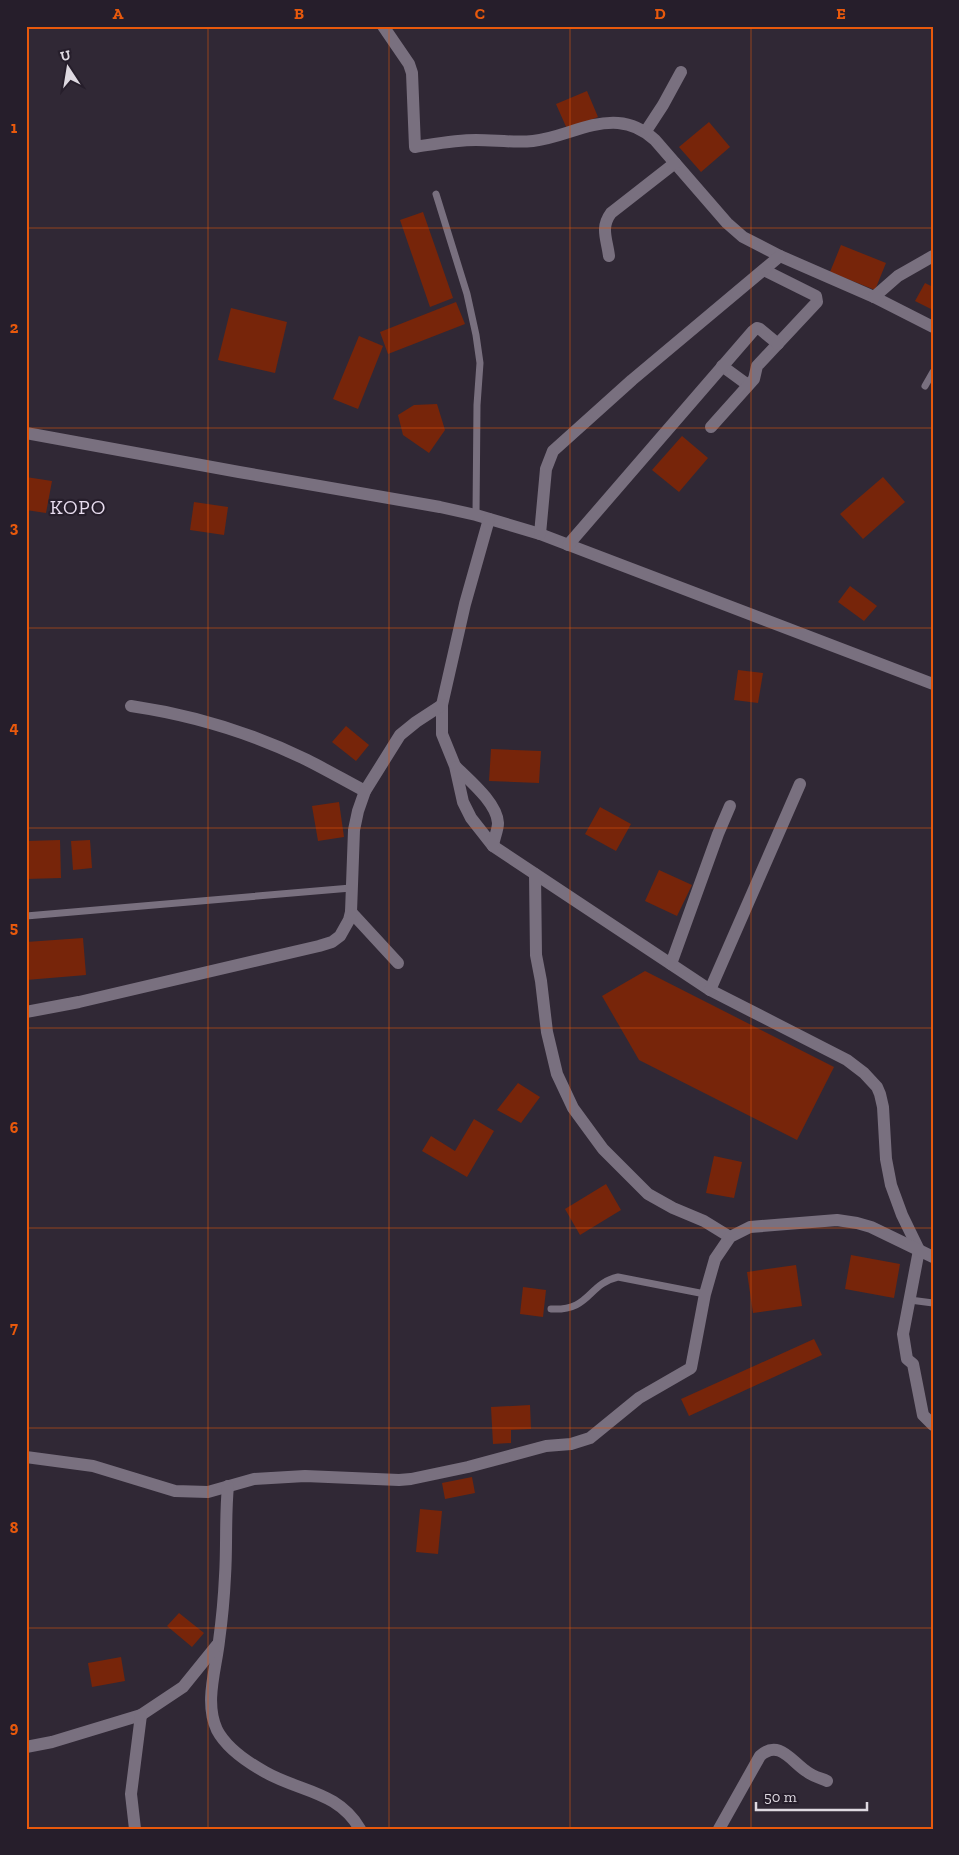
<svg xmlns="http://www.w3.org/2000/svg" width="959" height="1855" font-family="'Zilla Slab',serif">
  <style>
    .building { fill: #77250a }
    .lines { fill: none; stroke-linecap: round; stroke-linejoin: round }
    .service { stroke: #79707f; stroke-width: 7 }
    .minor { stroke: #79707f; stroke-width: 12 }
    .grid { fill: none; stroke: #e8590c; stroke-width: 1; stroke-opacity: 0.55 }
    .labels { text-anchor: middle; stroke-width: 4.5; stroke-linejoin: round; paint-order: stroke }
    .quarter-label { font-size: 20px; letter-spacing: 1px; fill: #e7dcee; stroke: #261e2b }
    .neatline { fill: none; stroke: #e8590c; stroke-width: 2 }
    .grid-label { font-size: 16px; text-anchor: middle; font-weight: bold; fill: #e8590c }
  </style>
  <rect width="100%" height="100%" fill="#302835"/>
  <g class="building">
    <path d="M 587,91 L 598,117 L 567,129 L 556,104 Z"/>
    <path d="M 709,122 L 730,147 L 701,172 L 679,147 Z"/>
    <path d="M 423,212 L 453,298 L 430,307 L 400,220 Z"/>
    <path d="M 841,245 L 886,263 L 875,290 L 830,272 Z"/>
    <path d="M 925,283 L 933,287 L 933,310 L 915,301 Z"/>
    <path d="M 456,302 L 465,324 L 388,354 L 380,332 Z"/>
    <path d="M 231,308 L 287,322 L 275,373 L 218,360 Z"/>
    <path d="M 359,336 L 383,346 L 358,409 L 333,399 Z"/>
    <path d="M 437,404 L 445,430 L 429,453 L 403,435 L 398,415 L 414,405 Z"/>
    <path d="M 682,436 L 708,458 L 679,492 L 652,470 Z"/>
    <path d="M 26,477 L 52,481 L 46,513 L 26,510 Z"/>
    <path d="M 883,477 L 905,502 L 863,539 L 840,514 Z"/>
    <path d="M 194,502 L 228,507 L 224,535 L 190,530 Z"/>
    <path d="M 850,586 L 877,606 L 864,621 L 838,602 Z"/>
    <path d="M 738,670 L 763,673 L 758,703 L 734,700 Z"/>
    <path d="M 346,726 L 369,745 L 356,761 L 332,742 Z"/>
    <path d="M 491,749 L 541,751 L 539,783 L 489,781 Z"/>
    <path d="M 339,802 L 344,837 L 318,841 L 312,806 Z"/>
    <path d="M 600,807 L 631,824 L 616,851 L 585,834 Z"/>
    <path d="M 60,840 L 61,878 L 26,879 L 26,841 Z"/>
    <path d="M 90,840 L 92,868 L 73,870 L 71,841 Z"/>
    <path d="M 659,870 L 692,885 L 677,916 L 645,901 Z"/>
    <path d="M 83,938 L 86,975 L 26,980 L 26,942 Z"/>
    <path d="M 645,971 L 834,1067 L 797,1140 L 639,1060 L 602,996 Z"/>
    <path d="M 518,1083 L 540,1097 L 521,1123 L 497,1110 Z"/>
    <path d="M 474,1119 L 494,1131 L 467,1177 L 422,1151 L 431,1136 L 455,1151 Z"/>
    <path d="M 714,1156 L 742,1162 L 734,1198 L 706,1193 Z"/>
    <path d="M 606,1184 L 621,1210 L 580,1235 L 565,1209 Z"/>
    <path d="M 851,1255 L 900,1264 L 894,1298 L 845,1289 Z"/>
    <path d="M 796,1265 L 802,1306 L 753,1313 L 747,1272 Z"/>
    <path d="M 523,1287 L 546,1290 L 543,1317 L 520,1314 Z"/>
    <path d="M 814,1339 L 822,1355 L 689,1416 L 681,1399 Z"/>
    <path d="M 530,1405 L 531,1429 L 511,1430 L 511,1443 L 493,1444 L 491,1407 Z"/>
    <path d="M 472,1477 L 475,1493 L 445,1499 L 442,1483 Z"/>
    <path d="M 420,1509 L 442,1511 L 438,1554 L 416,1552 Z"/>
    <path d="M 179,1613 L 204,1633 L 192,1647 L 167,1626 Z"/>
    <path d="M 121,1657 L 125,1681 L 92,1687 L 88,1663 Z"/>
  </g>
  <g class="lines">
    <g class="service">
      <path d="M 436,194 L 467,294 L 476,335 L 480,363 L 477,405 L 476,515"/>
      <path d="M 925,386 L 933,372"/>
      <path d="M 26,916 L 351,888"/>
      <path d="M 910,1300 L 933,1303"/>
      <path d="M 551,1309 C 591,1311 587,1284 618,1277 L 705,1294"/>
    </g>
    <g class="minor">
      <path d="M 383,26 L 409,64 L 412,73 L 415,147 C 435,144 455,140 476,140 C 495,140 514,143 533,141 C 562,138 588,121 618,123 C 633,124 644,130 655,140 L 727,223 L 743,237 L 780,256 L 874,297 L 933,327"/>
      <path d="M 646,131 L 663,105 L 681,72"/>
      <path d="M 609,256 C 607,239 600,228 611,213 L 675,163"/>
      <path d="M 874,297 L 898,276 L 933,256"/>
      <path d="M 722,366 L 748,385"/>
      <path d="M 711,427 L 754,379 L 757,366 L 817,302 L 816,296 L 764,270"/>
      <path d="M 26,433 L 239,472 L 440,507 L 476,515 L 540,534 L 933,684"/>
      <path d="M 489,519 L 465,604 L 442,705 L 442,734 L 455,766 L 463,802 L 471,818 L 493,846 L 710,990 L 847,1060 L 864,1073 L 877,1087 L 880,1094 L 883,1107 L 886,1159 L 891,1185 L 902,1215 L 919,1250 L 903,1334 L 907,1359 L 913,1364 L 923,1415 L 933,1425"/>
      <path d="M 540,534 L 546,469 L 553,451 L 632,380 L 780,256"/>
      <path d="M 568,545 L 753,331 L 757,328 L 760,329 L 778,344"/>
      <path d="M 131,706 C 192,715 252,733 307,760 C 327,770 346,781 365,791"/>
      <path d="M 456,767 C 469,780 497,803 498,823 C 498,830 494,838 493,846"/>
      <path d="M 535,874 L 536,955 L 541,981 L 547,1032 L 557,1074 L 573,1108 L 603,1149 L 648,1194 L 673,1208 L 704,1221 L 730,1237"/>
      <path d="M 351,912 L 398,963"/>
      <path d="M 671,964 L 718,834 L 730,806"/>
      <path d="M 710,990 L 800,784"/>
      <path d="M 26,1012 L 79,1002 L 319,946 L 332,942 L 340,936 L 349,920 L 351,912 L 354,830 L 358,811 L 365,791 L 400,735 L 416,722 L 442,705"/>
      <path d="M 26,1457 L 93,1466 L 175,1491 L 208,1492 L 254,1479 L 305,1476 L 399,1480 L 411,1479 L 468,1467 L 546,1446 L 571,1444 L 590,1438 L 639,1398 L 691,1368 L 705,1294 L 715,1259 L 730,1237 L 750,1227 L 837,1220 L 857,1223 L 871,1227 L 933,1257"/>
      <path d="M 228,1486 C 225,1516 227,1546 225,1576 C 224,1598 222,1619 219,1641 C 216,1669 204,1703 217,1730 C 227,1749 247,1762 265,1772 C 300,1792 338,1791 360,1829"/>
      <path d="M 26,1747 L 52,1742 L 141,1715 L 183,1687 L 217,1645"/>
      <path d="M 135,1829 L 131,1794 L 141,1715"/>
      <path d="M 719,1829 L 760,1756 C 779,1739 791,1761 806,1771 C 812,1776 820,1778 827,1781"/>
    </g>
  </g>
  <path class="grid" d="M 208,26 L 208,1829M 389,26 L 389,1829M 570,26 L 570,1829M 751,26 L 751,1829M 26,228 L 933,228M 26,428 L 933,428M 26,628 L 933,628M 26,828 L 933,828M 26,1028 L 933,1028M 26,1228 L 933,1228M 26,1428 L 933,1428M 26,1628 L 933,1628"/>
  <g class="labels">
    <g class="quarter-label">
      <text x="78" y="514">KOPO</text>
    </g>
  </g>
  <rect width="959" height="1855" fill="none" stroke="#261e2b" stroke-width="55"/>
  <g transform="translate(68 68) rotate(348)" stroke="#261e2b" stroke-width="4" paint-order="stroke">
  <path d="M0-4L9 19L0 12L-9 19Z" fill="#ded9e1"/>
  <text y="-8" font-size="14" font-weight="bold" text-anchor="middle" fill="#ded9e1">U</text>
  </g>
  <path d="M756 1802v8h111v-8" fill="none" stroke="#ded9e1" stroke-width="2.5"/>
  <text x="764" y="1802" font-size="15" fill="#ded9e1" stroke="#261e2b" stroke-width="4" paint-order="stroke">50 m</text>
  <rect x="28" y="28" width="904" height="1800" class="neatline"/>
  <g class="grid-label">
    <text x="118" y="19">A</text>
    <text x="299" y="19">B</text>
    <text x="480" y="19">C</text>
    <text x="660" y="19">D</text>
    <text x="841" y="19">E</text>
    <text x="14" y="133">1</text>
    <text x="14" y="333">2</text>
    <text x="14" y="533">3</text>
    <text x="14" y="733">4</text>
    <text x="14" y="933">5</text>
    <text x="14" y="1133">6</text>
    <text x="14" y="1333">7</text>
    <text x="14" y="1533">8</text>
    <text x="14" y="1733">9</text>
  </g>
</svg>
